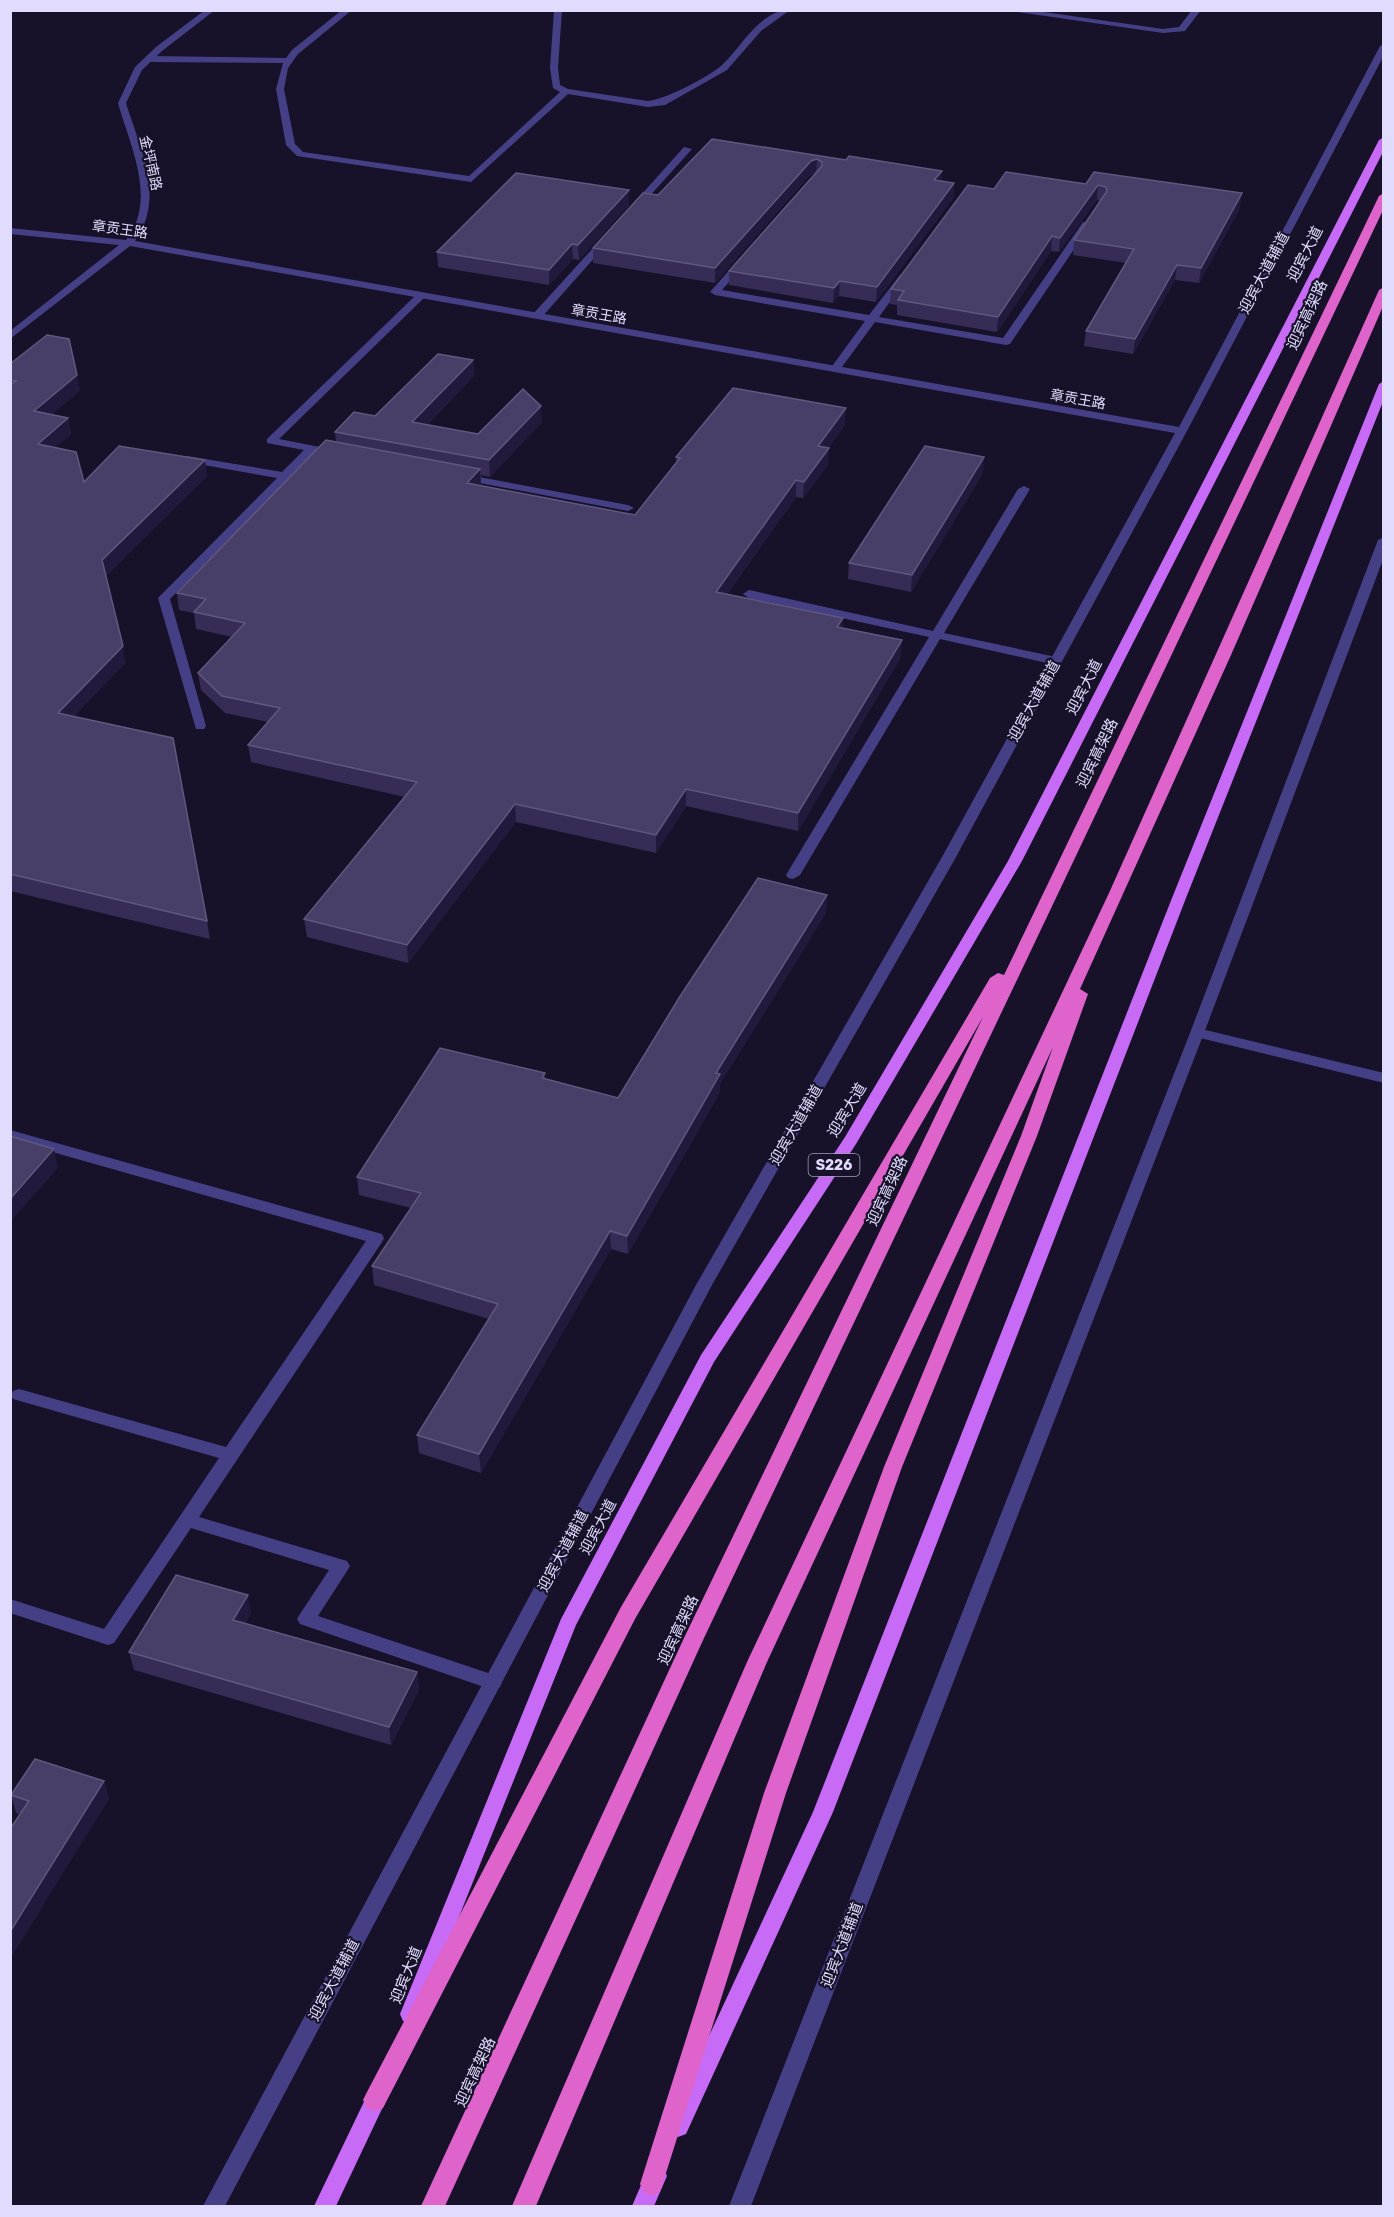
<svg xmlns="http://www.w3.org/2000/svg" width="1394" height="2217" font-family="Rubik,'Noto Sans SC',sans-serif">
  <style>
    .lines { fill: none; stroke-linecap: round; stroke-linejoin: round }
    .minor { fill: #454085; fill-rule: evenodd }
    .tertiary { fill: #454085; fill-rule: evenodd }
    .primary { fill: #c76af6; fill-rule: evenodd }
    .trunk { fill: #de64cc; fill-rule: evenodd }
    .wall { fill: #362c56 }
    .shaded-wall { fill: #221a3c }
    .building { fill: #483f68; stroke: #60587f; stroke-width: 1.5 }
    .labels { text-anchor: middle; stroke-width: 4.5; stroke-linejoin: round; paint-order: stroke }
    .far-street-label { font-size: 14px; fill: #e1dcfd; stroke: #171229 }
    .shield { fill: #171229; stroke: #a49fbd; stroke-width: 1.5 }
    .shield-label { font-size: 14px; font-weight: bold; fill: #e1dcfd }
    .street-label { font-size: 15px; fill: #e1dcfd; stroke: #171229 }
  </style>
  <rect width="100%" height="100%" fill="#171229"/>
  <g class="lines">
    <g class="minor">
      <path d="M 342,10 L 352,10 L 298,54 L 288,68 L 284,89 L 295,144 L 303,152 L 469,176 L 560,92 L 553,88 L 550,68 L 554,10 L 562,10 L 558,68 L 560,85 L 568,89 L 648,101 C 664,100 711,76 723,64 C 742,46 760,10 790,10 L 761,31 L 727,70 L 665,105 L 648,107 L 568,94 L 471,182 L 297,156 L 286,145 L 276,89 L 283,63 L 149,62 L 145,59 L 149,56 L 286,58 L 292,50 Z"/>
      <path d="M 1004,10 L 1030,10 L 1163,29 L 1179,27 L 1192,10 L 1201,10 L 1185,31 L 1163,33 Z"/>
      <path d="M 684,147 L 692,149 L 638,209 L 632,209 L 632,205 Z"/>
      <path d="M 1083,222 L 1091,224 L 1010,344 L 1006,345 L 875,322 L 839,371 L 835,372 L 830,369 L 865,321 L 715,295 L 710,292 L 740,258 L 743,257 L 748,260 L 722,290 L 869,315 L 900,275 L 903,274 L 908,277 L 879,317 L 1003,338 Z"/>
      <path d="M 604,236 L 612,238 L 541,318 L 533,318 L 533,314 Z"/>
      <path d="M 417,294 L 426,296 L 279,439 L 340,451 L 340,455 L 315,452 L 170,599 L 206,726 L 204,729 L 196,729 L 158,598 L 277,478 L 187,462 L 182,459 L 187,456 L 282,472 L 304,450 L 267,443 L 267,439 Z"/>
      <path d="M 463,474 L 628,505 L 634,508 L 628,511 L 459,479 L 457,477 Z"/>
      <path d="M 1024,486 L 1030,489 L 944,633 L 1056,657 L 1062,661 L 1056,665 L 940,639 L 800,875 L 793,879 L 788,878 L 786,875 L 929,637 L 749,598 L 743,594 L 749,590 L 933,631 L 1018,489 Z"/>
      <path d="M 1197,1028 L 1384,1073 L 1384,1083 L 1192,1036 L 1190,1033 Z"/>
      <path d="M 10,1130 L 382,1234 L 384,1238 L 382,1242 L 199,1517 L 347,1561 L 350,1566 L 347,1571 L 318,1616 L 500,1677 L 502,1682 L 500,1687 L 493,1690 L 300,1624 L 297,1619 L 300,1614 L 329,1570 L 191,1528 L 114,1643 L 108,1645 L 10,1613 L 10,1599 L 104,1629 L 219,1458 L 13,1399 L 11,1395 L 13,1391 L 19,1389 L 226,1447 L 366,1241 L 10,1140 Z"/>
    </g>
    <g class="tertiary">
      <path d="M 205,10 L 215,10 L 162,51 L 142,70 L 126,103 C 140,149 166,197 135,241 L 1179,427 L 1380,46 L 1384,44 L 1384,55 L 1187,431 L 956,857 L 712,1285 L 225,2206 L 203,2206 L 696,1285 L 942,857 L 1175,433 L 130,246 L 10,339 L 10,331 L 119,245 L 10,234 L 10,228 L 126,240 C 158,200 130,146 118,103 L 135,67 L 156,47 Z"/>
      <path d="M 1384,537 L 1384,557 L 1204,1033 L 751,2206 L 729,2206 L 1190,1033 L 1378,540 Z"/>
    </g>
    <g class="primary">
      <path d="M 1384,137 L 1384,150 L 1022,861 L 856,1144 L 714,1362 L 576,1625 L 420,2014 L 417,2021 L 410,2023 L 403,2021 L 400,2014 L 561,1619 L 701,1355 L 845,1137 L 1008,861 L 1379,140 Z"/>
      <path d="M 1384,381 L 1384,399 L 1186,898 L 833,1812 L 686,2134 L 678,2137 L 670,2134 L 667,2127 L 670,2120 L 813,1812 L 1172,898 L 1379,384 Z"/>
      <path d="M 379,2082 L 386,2085 L 390,2092 L 336,2206 L 314,2206 L 372,2085 Z"/>
      <path d="M 656,2166 L 664,2169 L 667,2176 L 654,2206 L 632,2206 L 648,2169 Z"/>
    </g>
    <g class="trunk">
      <path d="M 1384,193 L 1384,208 L 704,1638 L 445,2206 L 421,2206 L 684,1638 L 983,1017 L 635,1619 L 383,2108 L 375,2111 L 367,2108 L 363,2100 L 367,2092 L 621,1607 L 990,978 L 998,973 L 1004,975 L 1379,196 Z"/>
      <path d="M 1384,287 L 1384,304 L 1231,655 L 1080,989 L 1088,994 L 1037,1136 L 902,1467 L 786,1793 L 660,2192 L 652,2196 L 644,2192 L 640,2184 L 764,1793 L 884,1467 L 1021,1136 L 1053,1047 L 767,1662 L 536,2206 L 512,2206 L 747,1662 L 1109,893 L 1379,290 Z"/>
    </g>
  </g>
  <g class="wall">
    <path d="M 712,139 L 954,183 L 954,197 L 876,302 L 839,296 L 833,303 L 729,285 L 729,271 L 815,173 L 810,175 L 715,283 L 593,263 L 593,248 L 658,195 Z"/>
    <path d="M 1094,172 L 1240,208 L 1199,283 L 1175,280 L 1133,354 L 1084,346 L 1086,331 L 1126,263 L 1073,255 L 1074,240 L 1101,201 L 1097,200 L 1059,252 L 1051,251 L 997,332 L 897,315 L 897,305 L 890,304 L 891,289 L 994,189 L 1086,184 Z"/>
    <path d="M 629,190 L 629,205 L 579,260 L 573,259 L 549,285 L 438,267 L 437,252 Z"/>
    <path d="M 473,360 L 474,376 L 427,425 L 478,434 L 542,422 L 490,477 L 481,475 L 481,486 L 635,515 L 676,463 L 676,457 L 845,425 L 828,448 L 828,465 L 803,498 L 796,497 L 727,594 L 843,618 L 843,628 L 901,657 L 798,831 L 686,806 L 656,853 L 516,822 L 408,963 L 307,937 L 304,919 L 405,797 L 251,762 L 248,745 L 268,722 L 225,713 L 201,690 L 198,673 L 232,637 L 196,629 L 194,613 L 179,610 L 177,593 L 336,442 L 335,432 L 375,416 Z"/>
    <path d="M 10,364 L 80,390 L 51,415 L 68,418 L 71,434 L 55,447 L 84,482 L 207,476 L 106,576 L 125,663 L 74,716 L 207,921 L 210,939 L 10,891 Z"/>
    <path d="M 983,473 L 911,592 L 848,579 L 849,563 Z"/>
    <path d="M 827,895 L 826,913 L 720,1084 L 720,1092 L 628,1254 L 611,1249 L 481,1473 L 419,1453 L 417,1435 L 489,1319 L 374,1285 L 372,1266 L 411,1208 L 359,1195 L 357,1177 L 545,1073 L 545,1079 L 618,1098 Z"/>
    <path d="M 251,1613 L 245,1624 L 417,1672 L 419,1690 L 391,1745 L 134,1670 L 129,1652 Z"/>
    <path d="M 104,1781 L 109,1799 L 20,1814 L 16,1813 L 11,1795 Z"/>
  </g>
  <g class="shaded-wall">
    <path d="M 817,159 L 816,173 L 810,175 L 715,283 L 715,268 L 811,161 Z"/>
    <path d="M 942,171 L 941,185 L 934,180 Z"/>
    <path d="M 954,183 L 954,197 L 876,302 L 877,287 Z"/>
    <path d="M 1098,185 L 1097,200 L 1059,252 L 1060,238 Z"/>
    <path d="M 629,190 L 629,205 L 579,260 L 578,245 Z"/>
    <path d="M 1242,193 L 1240,208 L 1199,283 L 1201,268 Z"/>
    <path d="M 1052,236 L 1051,251 L 997,332 L 998,317 Z"/>
    <path d="M 572,244 L 573,259 L 549,285 L 549,270 Z"/>
    <path d="M 1177,265 L 1175,280 L 1133,354 L 1135,339 Z"/>
    <path d="M 840,281 L 839,296 L 833,303 L 834,288 Z"/>
    <path d="M 473,360 L 474,376 L 414,438 L 412,422 Z"/>
    <path d="M 77,375 L 80,390 L 37,427 L 34,411 Z"/>
    <path d="M 541,406 L 542,422 L 490,477 L 489,460 Z"/>
    <path d="M 846,408 L 845,425 L 817,463 L 818,446 Z"/>
    <path d="M 68,418 L 71,434 L 41,460 L 38,444 Z"/>
    <path d="M 829,448 L 828,465 L 803,498 L 804,482 Z"/>
    <path d="M 984,457 L 983,473 L 911,592 L 912,575 Z"/>
    <path d="M 205,460 L 207,476 L 105,577 L 102,560 Z"/>
    <path d="M 480,469 L 481,486 L 467,483 Z"/>
    <path d="M 796,480 L 796,497 L 716,609 L 716,592 Z"/>
    <path d="M 843,618 L 843,635 L 837,627 Z"/>
    <path d="M 902,640 L 901,657 L 798,831 L 798,813 Z"/>
    <path d="M 123,646 L 125,663 L 61,730 L 58,713 Z"/>
    <path d="M 686,789 L 686,806 L 656,853 L 656,835 Z"/>
    <path d="M 515,804 L 516,822 L 408,963 L 407,945 Z"/>
    <path d="M 827,895 L 826,913 L 720,1084 L 720,1092 L 628,1254 L 627,1236 L 716,1073 Z"/>
    <path d="M 54,1149 L 58,1168 L 10,1222 L 10,1199 Z"/>
    <path d="M 610,1231 L 611,1249 L 481,1473 L 479,1454 Z"/>
    <path d="M 248,1595 L 251,1613 L 237,1638 L 233,1620 Z"/>
    <path d="M 417,1672 L 419,1690 L 391,1745 L 389,1727 Z"/>
    <path d="M 104,1781 L 109,1799 L 10,1959 L 10,1932 Z"/>
  </g>
  <g class="building">
    <path d="M 712,139 L 846,160 L 849,156 L 942,171 L 934,180 L 954,183 L 877,287 L 840,281 L 834,288 L 729,271 L 822,166 L 822,162 L 817,159 L 811,161 L 715,268 L 593,248 L 643,193 L 658,195 Z"/>
    <path d="M 1006,172 L 1086,184 L 1094,172 L 1242,193 L 1201,268 L 1177,265 L 1135,339 L 1086,331 L 1134,249 L 1074,240 L 1107,191 L 1106,187 L 1098,185 L 1060,238 L 1052,236 L 998,317 L 898,300 L 904,291 L 891,289 L 968,185 L 994,189 Z"/>
    <path d="M 516,173 L 629,190 L 578,245 L 572,244 L 549,270 L 437,252 Z"/>
    <path d="M 47,335 L 69,339 L 77,375 L 34,411 L 68,418 L 38,444 L 76,452 L 84,482 L 119,446 L 205,460 L 102,560 L 123,646 L 58,713 L 173,738 L 207,921 L 10,874 L 10,385 L 16,381 L 10,380 L 10,364 Z"/>
    <path d="M 438,354 L 473,360 L 412,422 L 478,434 L 523,389 L 541,406 L 489,460 L 335,432 L 354,412 L 375,416 Z"/>
    <path d="M 733,388 L 846,408 L 818,446 L 829,448 L 804,482 L 796,480 L 716,592 L 843,618 L 837,627 L 902,640 L 798,813 L 686,789 L 656,835 L 515,804 L 407,945 L 304,919 L 417,782 L 248,745 L 280,708 L 222,696 L 198,673 L 245,623 L 194,612 L 206,599 L 177,593 L 326,440 L 480,469 L 467,483 L 635,515 L 680,458 L 676,457 Z"/>
    <path d="M 925,446 L 984,457 L 912,575 L 849,563 Z"/>
    <path d="M 758,878 L 827,895 L 716,1073 L 720,1074 L 627,1236 L 610,1231 L 479,1454 L 417,1435 L 498,1304 L 372,1266 L 421,1193 L 357,1177 L 440,1048 L 545,1073 L 542,1078 L 618,1098 L 679,998 Z"/>
    <path d="M 10,1136 L 54,1149 L 10,1199 Z"/>
    <path d="M 176,1575 L 248,1595 L 233,1620 L 417,1672 L 389,1727 L 129,1652 Z"/>
    <path d="M 35,1759 L 104,1781 L 10,1932 L 10,1829 L 29,1801 L 11,1795 Z"/>
  </g>
  <g class="labels">
    <g class="far-street-label">
      <text transform="translate(151 163) rotate(77)" y="5">金坪南路</text>
      <text transform="translate(120 229) rotate(8)" y="5">章贡王路</text>
      <text transform="translate(599 314) rotate(10)" y="5">章贡王路</text>
      <text transform="translate(1078 399) rotate(10)" y="5">章贡王路</text>
    </g>
    <rect class="shield" x="808.5" y="1154" width="51" height="22" rx="4.5"/>
    <g class="shield-label">
      <text x="834" y="1170">S226</text>
    </g>
    <g class="street-label">
      <text transform="translate(1305 254) rotate(-63)" y="5">迎宾大道</text>
      <text transform="translate(1264 273) rotate(-62)" y="5">迎宾大道辅道</text>
      <text transform="translate(1307 315) rotate(-65)" y="5">迎宾高架路</text>
      <text transform="translate(1084 687) rotate(-63)" y="5">迎宾大道</text>
      <text transform="translate(1034 701) rotate(-61)" y="5">迎宾大道辅道</text>
      <text transform="translate(1097 753) rotate(-64)" y="5">迎宾高架路</text>
      <text transform="translate(847 1110) rotate(-59)" y="5">迎宾大道</text>
      <text transform="translate(796 1125) rotate(-60)" y="5">迎宾大道辅道</text>
      <text transform="translate(887 1191) rotate(-65)" y="5">迎宾高架路</text>
      <text transform="translate(598 1527) rotate(-62)" y="5">迎宾大道</text>
      <text transform="translate(563 1551) rotate(-62)" y="5">迎宾大道辅道</text>
      <text transform="translate(678 1630) rotate(-65)" y="5">迎宾高架路</text>
      <text transform="translate(842 1945) rotate(-69)" y="5">迎宾大道辅道</text>
      <text transform="translate(406 1975) rotate(-68)" y="5">迎宾大道</text>
      <text transform="translate(334 1980) rotate(-62)" y="5">迎宾大道辅道</text>
      <text transform="translate(475 2072) rotate(-65)" y="5">迎宾高架路</text>
    </g>
  </g>
  <rect width="1394" height="2217" fill="none" stroke="#e1dcfd" stroke-width="24"/>
</svg>
